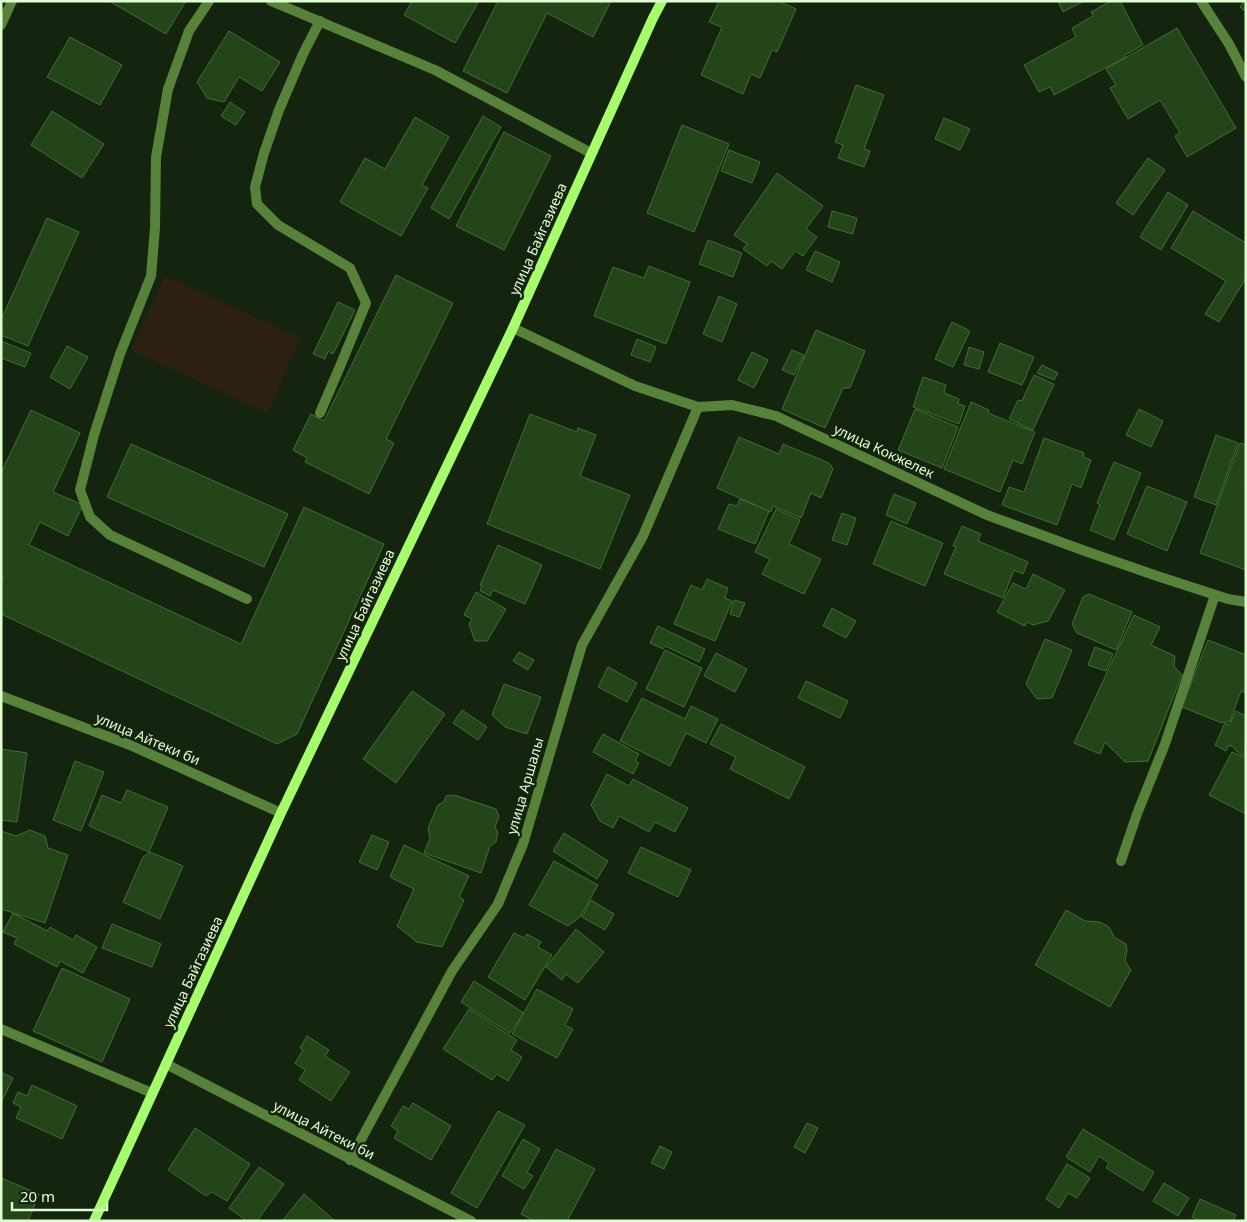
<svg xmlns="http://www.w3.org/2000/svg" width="1247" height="1222" font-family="'Noto Sans',sans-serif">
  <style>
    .green { fill: #2e2011 }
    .building { fill: #24451a; stroke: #3c712c }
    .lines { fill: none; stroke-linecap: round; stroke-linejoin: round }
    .lane { stroke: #568339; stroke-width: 10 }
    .street { stroke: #568339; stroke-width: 10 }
    .secondary { stroke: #a6ff68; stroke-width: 10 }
    .labels { text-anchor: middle; stroke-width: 5; stroke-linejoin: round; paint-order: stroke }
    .street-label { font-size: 14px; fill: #e0ffd1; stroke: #14240e }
  </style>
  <rect width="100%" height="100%" fill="#14240e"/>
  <path class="green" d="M 165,276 L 301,338 L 267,413 L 131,350 Z"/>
  <g class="building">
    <path d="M 109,1 L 186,1 L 166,34 Z"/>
    <path d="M 412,1 L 479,1 L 455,43 L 404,15 Z"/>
    <path d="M 498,1 L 611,1 L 593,37 L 547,13 L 507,93 L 463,71 Z"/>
    <path d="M 719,1 L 778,1 L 796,9 L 777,52 L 772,50 L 760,78 L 751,74 L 743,94 L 701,75 L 722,27 L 709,22 Z"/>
    <path d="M 1058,1 L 1084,1 L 1063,12 Z"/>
    <path d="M 1111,1 L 1120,1 L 1143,45 L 1125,55 L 1126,57 L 1054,95 L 1050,87 L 1039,92 L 1024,65 L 1076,37 L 1072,28 L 1093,16 L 1091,12 Z"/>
    <path d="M 1245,1 L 1246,1 L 1246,12 L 1240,7 Z"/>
    <path d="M 1177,28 L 1236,128 L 1187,157 L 1175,136 L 1180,133 L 1160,100 L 1128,119 L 1110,88 L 1116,85 L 1106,69 Z"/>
    <path d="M 229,31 L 280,62 L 262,91 L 239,77 L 224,102 L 207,98 L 197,82 Z"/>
    <path d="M 70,37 L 122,65 L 100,105 L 47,77 Z"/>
    <path d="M 856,85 L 884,95 L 864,149 L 870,151 L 864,167 L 838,158 L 843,145 L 835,142 Z"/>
    <path d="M 230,102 L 245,112 L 236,125 L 221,116 Z"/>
    <path d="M 52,111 L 104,144 L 82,178 L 31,145 Z"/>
    <path d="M 483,116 L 501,127 L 449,219 L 431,208 Z"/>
    <path d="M 415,117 L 449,137 L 422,185 L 428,188 L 401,236 L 340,202 L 365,158 L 385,169 Z"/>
    <path d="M 944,118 L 970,129 L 960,150 L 935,139 Z"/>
    <path d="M 682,125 L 729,144 L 694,232 L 647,213 Z"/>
    <path d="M 504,132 L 551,156 L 504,250 L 456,226 Z"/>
    <path d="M 729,150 L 760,162 L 752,183 L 721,171 Z"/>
    <path d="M 1148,158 L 1165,170 L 1133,215 L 1116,203 Z"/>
    <path d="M 777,173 L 823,206 L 806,229 L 817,237 L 803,256 L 795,251 L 782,269 L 771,261 L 767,266 L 743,249 L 747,244 L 734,235 Z"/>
    <path d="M 1168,192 L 1188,205 L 1161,250 L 1140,237 Z"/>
    <path d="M 832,211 L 857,218 L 853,234 L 828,227 Z"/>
    <path d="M 1193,211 L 1246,243 L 1246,278 L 1219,322 L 1205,314 L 1226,281 L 1171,248 Z"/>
    <path d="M 47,218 L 79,232 L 28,346 L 1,335 L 1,320 Z"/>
    <path d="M 708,240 L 742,253 L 733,277 L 699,264 Z"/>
    <path d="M 815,251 L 840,262 L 832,282 L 806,270 Z"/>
    <path d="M 649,266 L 690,282 L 666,344 L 594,316 L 613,267 L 644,278 Z"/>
    <path d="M 396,275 L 453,303 L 386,439 L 394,443 L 369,494 L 305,462 L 307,458 L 293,450 L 311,414 L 324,421 Z"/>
    <path d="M 719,296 L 737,304 L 722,342 L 703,334 Z"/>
    <path d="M 338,302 L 355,310 L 333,354 L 328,351 L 325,359 L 313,354 Z"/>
    <path d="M 952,322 L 970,331 L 953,367 L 935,359 Z"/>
    <path d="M 816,330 L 865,351 L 850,388 L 843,388 L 825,428 L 782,409 Z"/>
    <path d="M 637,339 L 656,347 L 650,362 L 631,355 Z"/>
    <path d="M 1,341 L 31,353 L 25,367 L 1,358 Z"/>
    <path d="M 1000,343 L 1034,357 L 1022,385 L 988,372 Z"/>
    <path d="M 67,346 L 88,357 L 70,389 L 50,377 Z"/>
    <path d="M 969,347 L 984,352 L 979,369 L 964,365 Z"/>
    <path d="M 792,350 L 804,355 L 794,375 L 782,370 Z"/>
    <path d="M 752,352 L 768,360 L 754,388 L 738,380 Z"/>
    <path d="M 1042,365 L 1058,373 L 1054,380 L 1037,373 Z"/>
    <path d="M 1034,375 L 1054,384 L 1033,430 L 1009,419 L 1018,400 L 1022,401 Z"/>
    <path d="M 923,377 L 946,385 L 944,393 L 959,399 L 958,404 L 965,406 L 959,424 L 913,407 Z"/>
    <path d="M 971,402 L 989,410 L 988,413 L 1035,432 L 1022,464 L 1013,460 L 1000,492 L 944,469 Z"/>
    <path d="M 915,409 L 958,427 L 942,468 L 898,450 Z"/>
    <path d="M 1139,409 L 1163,421 L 1151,447 L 1126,435 Z"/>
    <path d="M 31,410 L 80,433 L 53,492 L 83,505 L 68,536 L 40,522 L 29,545 L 241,644 L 304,507 L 384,544 L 297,734 L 277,744 L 1,614 L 1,583 L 4,578 L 1,577 L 1,473 Z"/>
    <path d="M 530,414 L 577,432 L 578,428 L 596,435 L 580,476 L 630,495 L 600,569 L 487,524 Z"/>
    <path d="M 1216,435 L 1238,443 L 1216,505 L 1194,497 Z"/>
    <path d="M 739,437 L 779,454 L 783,444 L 829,463 L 833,469 L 821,498 L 811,493 L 801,518 L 773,506 L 771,512 L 717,488 Z"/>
    <path d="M 1044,438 L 1084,453 L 1083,457 L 1091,460 L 1081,488 L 1072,484 L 1057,525 L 1002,505 L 1009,487 L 1024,492 Z"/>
    <path d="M 1240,443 L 1246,445 L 1246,485 L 1245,488 L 1246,489 L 1246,570 L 1200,553 Z"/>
    <path d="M 131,444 L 288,514 L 264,567 L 107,497 Z"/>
    <path d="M 1114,462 L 1141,473 L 1114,540 L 1090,530 L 1100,505 L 1097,503 Z"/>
    <path d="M 1147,486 L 1187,502 L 1167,551 L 1127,534 Z"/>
    <path d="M 894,494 L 916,503 L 907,524 L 886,515 Z"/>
    <path d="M 740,499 L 769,511 L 755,544 L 718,529 L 729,504 L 737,506 Z"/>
    <path d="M 776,509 L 800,520 L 789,544 L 821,559 L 804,594 L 762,574 L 770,559 L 755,552 Z"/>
    <path d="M 842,513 L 856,518 L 847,545 L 832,540 Z"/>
    <path d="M 891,521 L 943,543 L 925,586 L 873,564 Z"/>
    <path d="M 962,526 L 981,534 L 978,541 L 1028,562 L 1023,574 L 1014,570 L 1003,598 L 944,574 L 956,547 L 953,546 Z"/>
    <path d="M 498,545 L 542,565 L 525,604 L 493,590 L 490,596 L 480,591 L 482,585 L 480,585 Z"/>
    <path d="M 1033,574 L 1065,590 L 1048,621 L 1033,625 L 1027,622 L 1025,626 L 997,612 L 1013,583 L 1026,589 Z"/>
    <path d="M 707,579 L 728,588 L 725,598 L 732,601 L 715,641 L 674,624 L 691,585 L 702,590 Z"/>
    <path d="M 476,592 L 506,609 L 487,641 L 475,641 L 469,624 L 472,619 L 464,615 Z"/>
    <path d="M 1089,594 L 1132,612 L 1116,650 L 1077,633 L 1072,624 L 1083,597 Z"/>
    <path d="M 734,600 L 745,603 L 739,617 L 730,614 Z"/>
    <path d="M 832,608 L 856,621 L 846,638 L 823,626 Z"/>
    <path d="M 1134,615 L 1160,627 L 1151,645 L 1175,656 L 1174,666 L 1182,675 L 1148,761 L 1125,762 L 1105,742 L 1100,754 L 1074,743 Z"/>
    <path d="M 658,626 L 705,649 L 699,662 L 665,646 L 663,649 L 650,643 Z"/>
    <path d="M 1045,639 L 1072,650 L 1052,698 L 1037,699 L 1026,684 Z"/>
    <path d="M 1208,640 L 1246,655 L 1246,693 L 1241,691 L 1230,721 L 1222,723 L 1182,707 Z"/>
    <path d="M 1095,647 L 1113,654 L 1106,671 L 1088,665 Z"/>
    <path d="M 665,650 L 702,668 L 684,707 L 646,689 Z"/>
    <path d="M 519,652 L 534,660 L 528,670 L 513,661 Z"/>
    <path d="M 716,653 L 747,669 L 735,692 L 704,676 Z"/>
    <path d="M 608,667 L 637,683 L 627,702 L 598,687 Z"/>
    <path d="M 806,681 L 848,701 L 840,718 L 798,698 Z"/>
    <path d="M 504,684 L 541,697 L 527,734 L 505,727 L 492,715 Z"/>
    <path d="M 412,691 L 445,714 L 396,783 L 363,759 Z"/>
    <path d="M 642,698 L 685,719 L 691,706 L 718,719 L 706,743 L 686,733 L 670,766 L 620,741 Z"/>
    <path d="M 462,710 L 487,727 L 478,740 L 453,723 Z"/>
    <path d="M 1236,711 L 1246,716 L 1245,756 L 1235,750 L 1235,748 L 1229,745 L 1226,751 L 1215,745 L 1225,723 L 1229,725 Z"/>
    <path d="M 721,724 L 805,767 L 789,799 L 730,769 L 736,757 L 710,744 Z"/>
    <path d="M 603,734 L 639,754 L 635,761 L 639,763 L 633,774 L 593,752 Z"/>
    <path d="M 1,749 L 27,753 L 17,822 L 1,820 Z"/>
    <path d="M 1232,752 L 1246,758 L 1246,814 L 1209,795 Z"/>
    <path d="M 75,761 L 104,772 L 81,831 L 53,820 Z"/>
    <path d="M 607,774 L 629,786 L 633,779 L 688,808 L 675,832 L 655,822 L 649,832 L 619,816 L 613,828 L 600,821 L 591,805 Z"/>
    <path d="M 127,790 L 168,807 L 149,852 L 89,826 L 102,795 L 121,803 Z"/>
    <path d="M 454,795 L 496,809 L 499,816 L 495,827 L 498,833 L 496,842 L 490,846 L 481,873 L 424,853 L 430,838 L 428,828 L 438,805 L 444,802 L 446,796 Z"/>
    <path d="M 30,830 L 45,836 L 48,848 L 68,855 L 45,923 L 1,909 L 1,831 L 16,836 Z"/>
    <path d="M 564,833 L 608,861 L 597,879 L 553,851 Z"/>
    <path d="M 372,835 L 389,842 L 377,870 L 359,862 Z"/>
    <path d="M 404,845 L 469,876 L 459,897 L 464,900 L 442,947 L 417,942 L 397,926 L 414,889 L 390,877 Z"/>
    <path d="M 641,847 L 691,870 L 678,897 L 628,873 Z"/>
    <path d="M 150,852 L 183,866 L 160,919 L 123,902 L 143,857 Z"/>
    <path d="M 554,861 L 598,885 L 580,917 L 568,926 L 529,905 Z"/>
    <path d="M 591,900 L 614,914 L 605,930 L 582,917 Z"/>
    <path d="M 1066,910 L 1085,921 L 1100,922 L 1109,927 L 1114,937 L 1126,944 L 1127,950 L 1125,961 L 1131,970 L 1110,1007 L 1035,965 Z"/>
    <path d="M 13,913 L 47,931 L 50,927 L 73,940 L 76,935 L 97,947 L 83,973 L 60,961 L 57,967 L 14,944 L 17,938 L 3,932 Z"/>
    <path d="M 112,924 L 161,944 L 152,967 L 102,948 Z"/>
    <path d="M 576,929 L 604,952 L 578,983 L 566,974 L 562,980 L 546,967 Z"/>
    <path d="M 514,933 L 524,938 L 527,934 L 541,942 L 538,947 L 552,955 L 525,1000 L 488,977 Z"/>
    <path d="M 62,968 L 130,999 L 102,1062 L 33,1031 Z"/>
    <path d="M 474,981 L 524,1013 L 510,1033 L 461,1002 Z"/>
    <path d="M 537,989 L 573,1009 L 565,1025 L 573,1029 L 557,1058 L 512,1034 Z"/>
    <path d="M 469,1009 L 517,1040 L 511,1050 L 522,1057 L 508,1081 L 497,1074 L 492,1080 L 443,1049 Z"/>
    <path d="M 307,1036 L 329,1050 L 325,1056 L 350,1072 L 331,1101 L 299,1080 L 305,1070 L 295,1063 L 303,1050 L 300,1048 Z"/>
    <path d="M 1,1072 L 13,1078 L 1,1103 Z"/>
    <path d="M 32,1085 L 77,1106 L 62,1139 L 16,1118 L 21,1107 L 13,1103 L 18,1092 L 27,1096 Z"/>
    <path d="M 413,1103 L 451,1126 L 431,1160 L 394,1138 L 398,1131 L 391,1126 L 403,1106 L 409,1109 Z"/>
    <path d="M 498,1111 L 525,1125 L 477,1208 L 451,1193 Z"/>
    <path d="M 807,1123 L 818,1128 L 805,1153 L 794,1147 Z"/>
    <path d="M 195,1128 L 250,1164 L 227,1201 L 212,1192 L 206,1196 L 168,1170 Z"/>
    <path d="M 1083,1129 L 1154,1172 L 1143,1191 L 1106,1168 L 1109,1163 L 1099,1156 L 1090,1172 L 1066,1157 Z"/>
    <path d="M 523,1139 L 540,1149 L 527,1172 L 533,1176 L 524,1189 L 502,1176 Z"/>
    <path d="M 660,1146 L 672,1152 L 664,1169 L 651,1163 Z"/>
    <path d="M 556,1149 L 595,1169 L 567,1221 L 534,1221 L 521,1214 Z"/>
    <path d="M 1067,1164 L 1090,1178 L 1077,1198 L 1068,1193 L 1059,1208 L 1046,1199 Z"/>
    <path d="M 259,1167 L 284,1184 L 257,1221 L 247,1221 L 229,1208 Z"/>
    <path d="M 1,1178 L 39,1194 L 28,1221 L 1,1221 Z"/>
    <path d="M 1164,1183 L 1189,1198 L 1178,1216 L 1153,1201 Z"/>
    <path d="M 304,1194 L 334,1220 L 334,1221 L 282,1221 Z"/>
    <path d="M 1200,1199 L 1236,1215 L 1233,1221 L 1201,1221 L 1192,1217 Z"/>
  </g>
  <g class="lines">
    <g class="lane">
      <path d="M 209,1 L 189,31 L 168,89 L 156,157 L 155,228 L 151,276 L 120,354 L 94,435 L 80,490 L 90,517 L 110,535 L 247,599"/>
      <path d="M 271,1 L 435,70 L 591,153"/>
      <path d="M 320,413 L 341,364 L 366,303 L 350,268 L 278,225 L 257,204 L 255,187 L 264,153 L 279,110 L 303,54 L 320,21"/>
    </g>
    <g class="street">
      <path d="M 1201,1 L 1229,44 L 1246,77"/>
      <path d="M 1,25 L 12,1"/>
      <path d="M 513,328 L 635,386 L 698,407 L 732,405 L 776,416 L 987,515 L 1085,551 L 1157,576 L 1228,599 L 1246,602"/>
      <path d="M 1,696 L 130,745 L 281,813"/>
      <path d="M 1121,861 L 1137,814 L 1165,744 L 1215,595"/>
      <path d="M 1,1029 L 152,1093"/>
      <path d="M 166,1064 L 471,1221"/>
      <path d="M 350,1160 L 452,971 L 498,904 L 523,844 L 582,645 L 643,536 L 698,407"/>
    </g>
    <path class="secondary" d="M 94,1221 L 281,813 L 513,328 L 653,18 L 662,1"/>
  </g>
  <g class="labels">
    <g class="street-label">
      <text transform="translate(538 239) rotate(-66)" y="5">улица Байгазиева</text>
      <text transform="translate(884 451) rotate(25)" y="5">улица Кокжелек</text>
      <text transform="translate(365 605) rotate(-65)" y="5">улица Байгазиева</text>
      <text transform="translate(148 739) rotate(23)" y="5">улица Айтеки би</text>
      <text transform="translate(525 786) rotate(-74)" y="5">улица Аршалы</text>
      <text transform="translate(193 972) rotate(-65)" y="5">улица Байгазиева</text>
      <text transform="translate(324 1130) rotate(27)" y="5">улица Айтеки би</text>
    </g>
  </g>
  <rect width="1247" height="1222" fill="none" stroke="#e0ffd1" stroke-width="5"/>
  <path d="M12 1202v8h95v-8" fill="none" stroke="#e0ffd1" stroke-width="2.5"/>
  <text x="20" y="1202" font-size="15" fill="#e0ffd1" stroke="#14240e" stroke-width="4" paint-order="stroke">20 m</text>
</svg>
